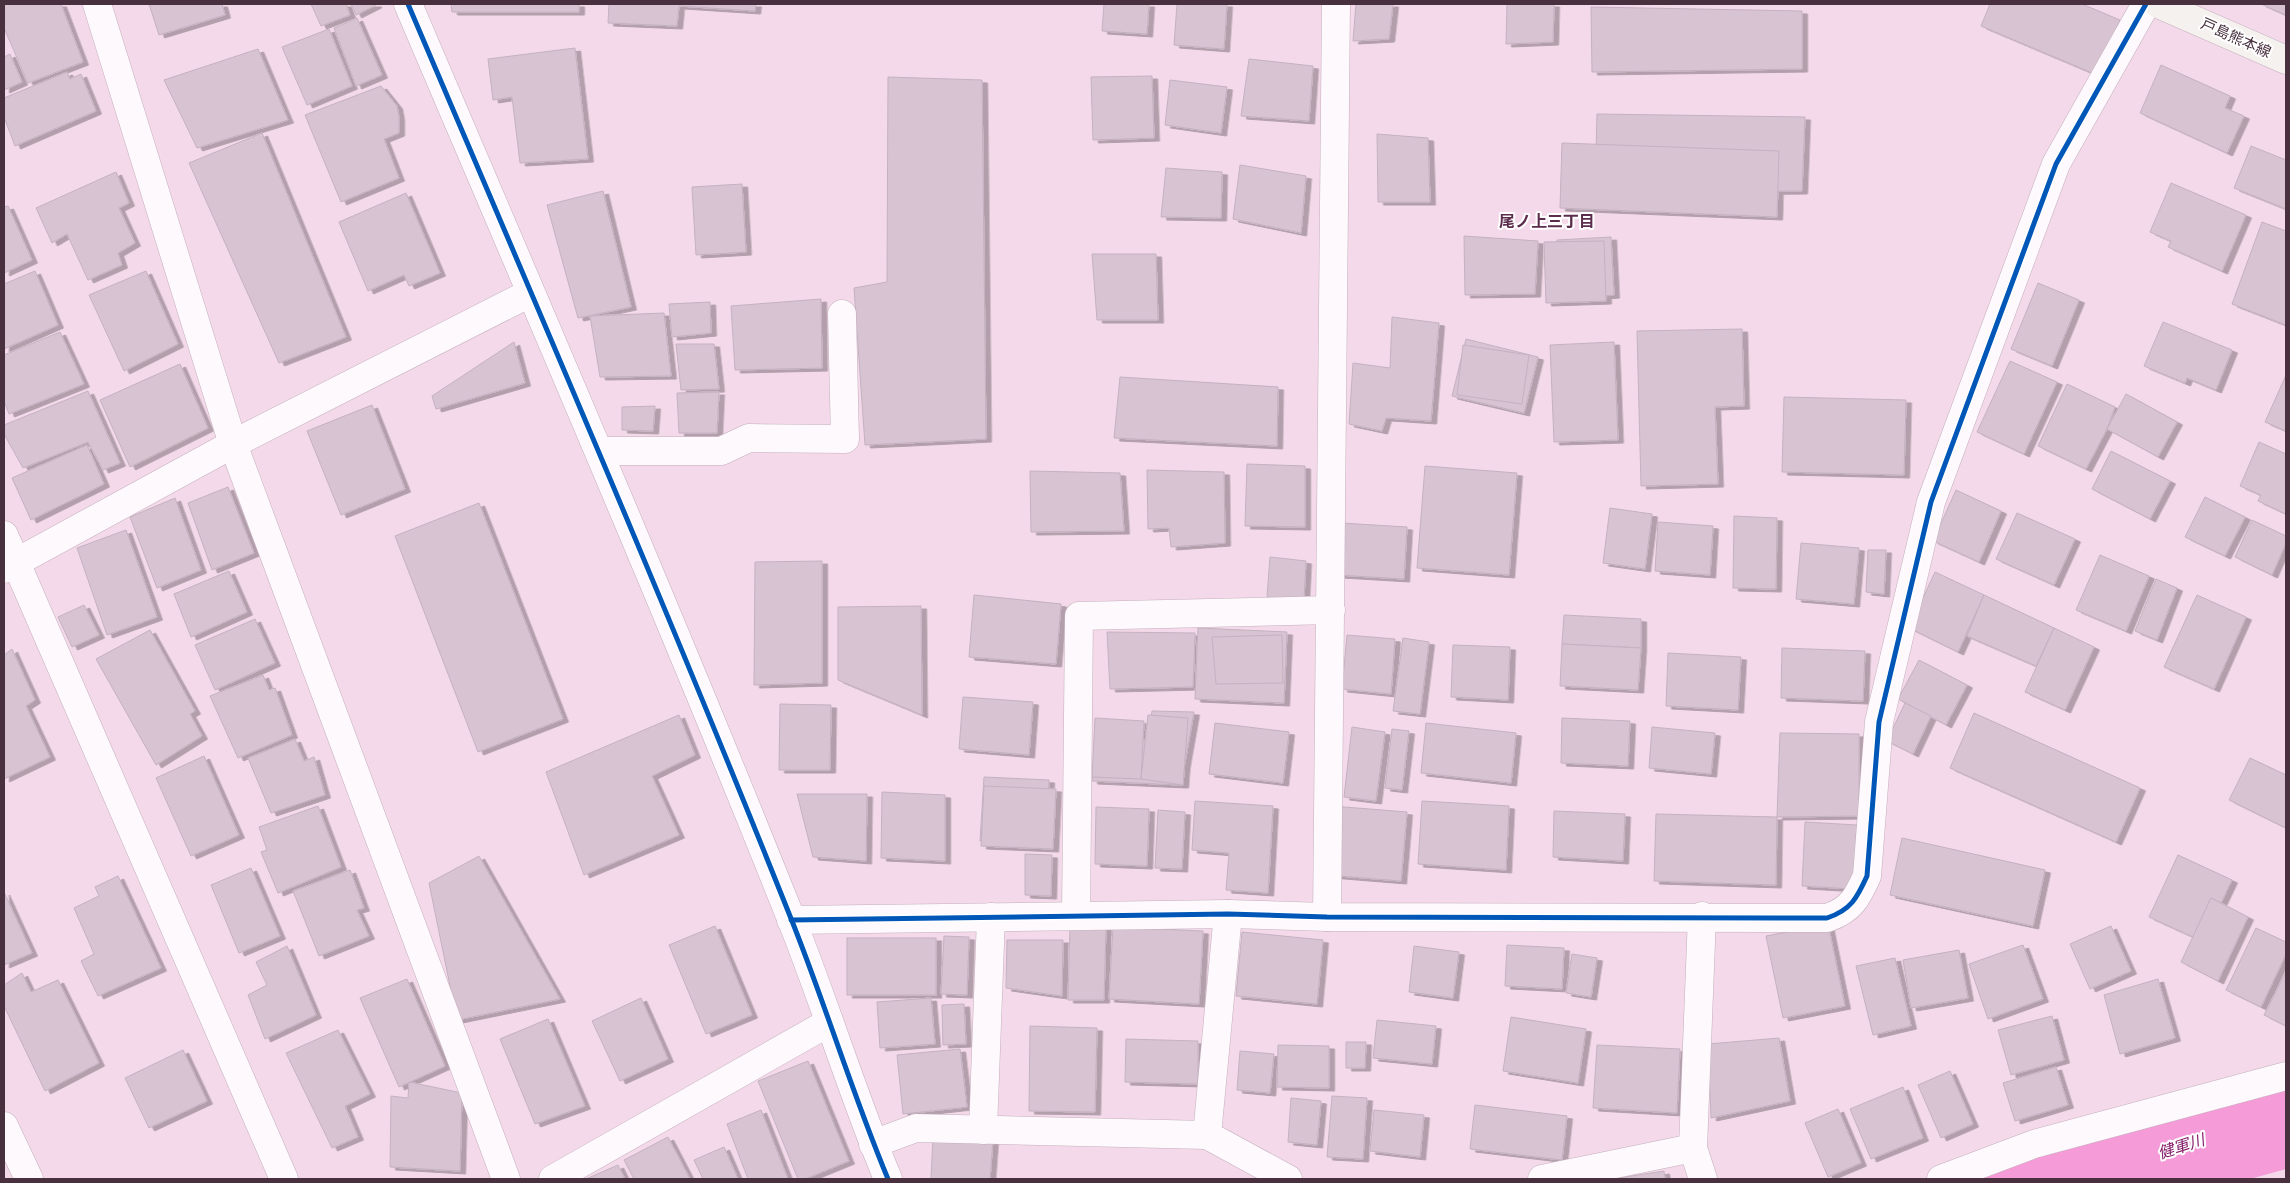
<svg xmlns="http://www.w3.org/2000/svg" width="2290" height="1183" font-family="'PT Sans Narrow','Noto Sans JP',sans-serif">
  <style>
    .water { fill: #f49bd8 }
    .building { fill: #d8c3d3; stroke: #c4b1c1; filter: url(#shadow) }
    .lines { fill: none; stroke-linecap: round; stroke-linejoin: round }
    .minor-casing { stroke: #c5afbd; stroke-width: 29 }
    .secondary-casing { stroke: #c5afbd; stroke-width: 29 }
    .minor { stroke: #fdf9fc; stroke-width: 28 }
    .secondary { stroke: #f5f1ef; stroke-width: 28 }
    .cycleway-casing { stroke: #fff; stroke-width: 8 }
    .cycleway { stroke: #0057b8; stroke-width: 5 }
    .labels { text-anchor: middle; stroke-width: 4; stroke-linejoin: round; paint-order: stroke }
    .street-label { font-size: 15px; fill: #48303f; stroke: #fff }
    .neighbourhood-label { font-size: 16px; font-weight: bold; fill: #5c2c4d; stroke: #fff }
    .water-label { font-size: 16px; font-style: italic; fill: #851e6a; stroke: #fff }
  </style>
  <defs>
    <filter id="shadow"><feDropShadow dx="5.5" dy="3" stdDeviation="0" flood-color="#0004"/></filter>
  </defs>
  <rect width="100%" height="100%" fill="#f3d9e9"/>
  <path class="water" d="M 2286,1086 L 2286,1169 L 2250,1179 L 1976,1179 L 2031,1159 Z"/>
  <g class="building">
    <path d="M 4,4 L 61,4 L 83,62 L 28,83 L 4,28 Z"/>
    <path d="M 149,4 L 222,4 L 225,15 L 159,35 Z"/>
    <path d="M 311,4 L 346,4 L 350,15 L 321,26 Z"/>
    <path d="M 351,4 L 376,4 L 376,5 L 356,15 Z"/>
    <path d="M 451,4 L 579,4 L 579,12 L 452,12 Z"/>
    <path d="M 609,4 L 756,4 L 755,11 L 679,6 L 677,26 L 608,23 Z"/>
    <path d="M 1104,4 L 1149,4 L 1147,34 L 1102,31 Z"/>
    <path d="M 1177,4 L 1227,4 L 1224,49 L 1174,45 Z"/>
    <path d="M 1356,4 L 1393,4 L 1389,39 L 1353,41 Z"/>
    <path d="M 1507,4 L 1554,4 L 1553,42 L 1506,44 Z"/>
    <path d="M 1990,4 L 2082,4 L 2120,20 L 2097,75 L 1981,26 Z"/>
    <path d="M 2261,4 L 2286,4 L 2286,15 Z"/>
    <path d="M 1591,7 L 1802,11 L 1802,69 L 1592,72 Z"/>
    <path d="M 357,18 L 382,75 L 356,86 L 334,28 Z"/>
    <path d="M 329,29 L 352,86 L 307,105 L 282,47 Z"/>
    <path d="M 575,48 L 588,159 L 520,163 L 512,97 L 493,100 L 488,59 Z"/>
    <path d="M 258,49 L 288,120 L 197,148 L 164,80 Z"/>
    <path d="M 10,54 L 22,82 L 4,90 L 4,57 Z"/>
    <path d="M 1249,59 L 1313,66 L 1309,121 L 1241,116 Z"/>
    <path d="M 2161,65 L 2230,96 L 2225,108 L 2244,116 L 2227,153 L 2140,113 Z"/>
    <path d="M 67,72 L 70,79 L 81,74 L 96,111 L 15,146 L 4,117 L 4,98 Z"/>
    <path d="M 1152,76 L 1154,138 L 1093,140 L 1091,77 Z"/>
    <path d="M 888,77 L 982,80 L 986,439 L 865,445 L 854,288 L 887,282 Z"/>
    <path d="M 1170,80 L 1227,87 L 1221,133 L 1165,125 Z"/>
    <path d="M 381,86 L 397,106 L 399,117 L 399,133 L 384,139 L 399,178 L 341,202 L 305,115 Z"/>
    <path d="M 1597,114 L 1805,117 L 1802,191 L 1595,193 Z"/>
    <path d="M 262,133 L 346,337 L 279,363 L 189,163 Z"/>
    <path d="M 1377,134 L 1428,138 L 1430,202 L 1378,202 Z"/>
    <path d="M 1562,143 L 1779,151 L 1777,217 L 1560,208 Z"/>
    <path d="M 2251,146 L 2286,160 L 2286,209 L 2234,188 Z"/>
    <path d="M 1240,165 L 1306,176 L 1301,233 L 1233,219 Z"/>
    <path d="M 1166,168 L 1222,172 L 1221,218 L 1161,217 Z"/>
    <path d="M 116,172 L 129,203 L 119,208 L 135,243 L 118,253 L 122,265 L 88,280 L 67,234 L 52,243 L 36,208 Z"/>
    <path d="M 2171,183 L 2246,215 L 2222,271 L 2168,247 L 2171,241 L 2150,232 Z"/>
    <path d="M 742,184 L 746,252 L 696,255 L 692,187 Z"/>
    <path d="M 603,191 L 631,307 L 578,318 L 547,205 Z"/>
    <path d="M 406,193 L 440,273 L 409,286 L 404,275 L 368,291 L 339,222 Z"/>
    <path d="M 8,206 L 32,260 L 4,273 L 4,207 Z"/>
    <path d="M 2262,222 L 2286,231 L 2286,325 L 2232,304 Z"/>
    <path d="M 1464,236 L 1538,241 L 1535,294 L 1465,295 Z"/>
    <path d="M 1611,237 L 1614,295 L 1560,300 L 1557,240 Z"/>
    <path d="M 1604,241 L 1606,301 L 1546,303 L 1544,242 Z"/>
    <path d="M 1092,254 L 1156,254 L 1158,320 L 1097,320 Z"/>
    <path d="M 35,271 L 58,325 L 4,349 L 4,284 Z"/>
    <path d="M 146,271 L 178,344 L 124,371 L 89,295 Z"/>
    <path d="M 2038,283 L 2079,300 L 2052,366 L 2011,349 Z"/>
    <path d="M 821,299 L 822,368 L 735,370 L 731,306 Z"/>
    <path d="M 710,302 L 711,333 L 672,337 L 669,304 Z"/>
    <path d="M 664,313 L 671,376 L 600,377 L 590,316 Z"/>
    <path d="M 1392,317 L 1439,323 L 1431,421 L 1386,418 L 1382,431 L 1349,424 L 1353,363 L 1390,368 Z"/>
    <path d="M 2163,322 L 2232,350 L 2216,390 L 2187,378 L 2185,383 L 2144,366 Z"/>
    <path d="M 1742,329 L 1744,406 L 1715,407 L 1718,484 L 1641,486 L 1637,331 Z"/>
    <path d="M 60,332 L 84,384 L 9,414 L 4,401 L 4,355 Z"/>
    <path d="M 1466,339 L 1538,357 L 1524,413 L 1452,396 Z"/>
    <path d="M 514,342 L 525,383 L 436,409 L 432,396 Z"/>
    <path d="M 1614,342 L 1618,440 L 1554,442 L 1550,345 Z"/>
    <path d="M 676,344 L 714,344 L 719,389 L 681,390 Z"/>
    <path d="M 1463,345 L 1529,355 L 1522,404 L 1457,395 Z"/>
    <path d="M 2010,361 L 2057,382 L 2024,454 L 1977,432 Z"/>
    <path d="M 180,364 L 208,428 L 130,467 L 100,400 Z"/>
    <path d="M 2286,375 L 2286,431 L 2265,422 Z"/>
    <path d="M 1120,377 L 1278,387 L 1277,446 L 1114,438 Z"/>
    <path d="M 2067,384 L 2115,407 L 2107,429 L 2086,469 L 2038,446 Z"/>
    <path d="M 88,391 L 120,463 L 103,470 L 88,442 L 23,468 L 4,434 L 4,425 Z"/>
    <path d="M 719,392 L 717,433 L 679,433 L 677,393 Z"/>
    <path d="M 2126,394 L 2177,422 L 2158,457 L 2107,429 Z"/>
    <path d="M 1784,397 L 1906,400 L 1904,475 L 1782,472 Z"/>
    <path d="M 372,405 L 405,489 L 341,515 L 307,431 Z"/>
    <path d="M 655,406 L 653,431 L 622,430 L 622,407 Z"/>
    <path d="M 2259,442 L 2286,454 L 2286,514 L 2258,501 L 2261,495 L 2240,486 Z"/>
    <path d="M 87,445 L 104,484 L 31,520 L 12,478 Z"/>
    <path d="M 2111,451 L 2170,481 L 2150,519 L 2092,489 Z"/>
    <path d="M 1247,464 L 1305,466 L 1305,527 L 1245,526 Z"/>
    <path d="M 1425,466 L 1517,473 L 1509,575 L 1417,568 Z"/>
    <path d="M 1147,470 L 1224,472 L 1225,543 L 1171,547 L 1169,528 L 1148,529 Z"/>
    <path d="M 1030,471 L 1120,473 L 1124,531 L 1031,532 Z"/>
    <path d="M 228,487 L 254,553 L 212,570 L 188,503 Z"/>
    <path d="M 1956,490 L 2001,511 L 1979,562 L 1933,541 Z"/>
    <path d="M 2205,497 L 2245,517 L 2225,556 L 2185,537 Z"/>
    <path d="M 175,498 L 201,570 L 157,588 L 130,517 Z"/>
    <path d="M 479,503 L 563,719 L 478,752 L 395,536 Z"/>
    <path d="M 1610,508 L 1652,514 L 1645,569 L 1603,563 Z"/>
    <path d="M 2017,513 L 2075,539 L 2054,585 L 1996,559 Z"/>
    <path d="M 1734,516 L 1777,518 L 1776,589 L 1733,588 Z"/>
    <path d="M 2252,520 L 2286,536 L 2286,543 L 2272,575 L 2235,557 Z"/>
    <path d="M 1658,522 L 1713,526 L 1710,575 L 1655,571 Z"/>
    <path d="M 1341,523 L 1407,527 L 1404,579 L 1338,575 Z"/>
    <path d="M 126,530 L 157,617 L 107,635 L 77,548 Z"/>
    <path d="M 1801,543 L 1859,548 L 1854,604 L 1796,599 Z"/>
    <path d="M 1868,550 L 1886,550 L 1884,594 L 1866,592 Z"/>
    <path d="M 2100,555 L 2149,576 L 2126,631 L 2076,610 Z"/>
    <path d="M 1270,557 L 1306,561 L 1304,599 L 1267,597 Z"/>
    <path d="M 822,561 L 822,683 L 754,685 L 755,562 Z"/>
    <path d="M 229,571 L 247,612 L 191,637 L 174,594 Z"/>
    <path d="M 1935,572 L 1984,595 L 1958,652 L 1909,628 Z"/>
    <path d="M 2156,579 L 2177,588 L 2157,640 L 2135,631 Z"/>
    <path d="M 974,595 L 1061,604 L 1056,664 L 969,657 Z"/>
    <path d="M 1984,595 L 2054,628 L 2036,666 L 1967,636 Z"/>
    <path d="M 2197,595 L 2246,617 L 2214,689 L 2164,667 Z"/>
    <path d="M 84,605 L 99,635 L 72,647 L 58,617 Z"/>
    <path d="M 921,606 L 922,715 L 838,680 L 838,607 Z"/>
    <path d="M 1564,615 L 1641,619 L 1641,648 L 1562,644 Z"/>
    <path d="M 255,619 L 275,663 L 215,690 L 195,645 Z"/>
    <path d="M 1198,628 L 1287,632 L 1284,703 L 1195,699 Z"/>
    <path d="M 2054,628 L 2094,647 L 2065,710 L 2025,692 Z"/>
    <path d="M 150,630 L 195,711 L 190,714 L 202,736 L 156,765 L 96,659 Z"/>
    <path d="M 1107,632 L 1195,633 L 1193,687 L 1110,689 Z"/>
    <path d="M 1282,635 L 1283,683 L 1216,684 L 1212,637 Z"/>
    <path d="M 1347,635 L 1395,639 L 1391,694 L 1342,689 Z"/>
    <path d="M 1403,638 L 1429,642 L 1420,714 L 1393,711 Z"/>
    <path d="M 1562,644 L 1641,648 L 1638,690 L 1560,686 Z"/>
    <path d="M 1453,645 L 1510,647 L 1508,700 L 1451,697 Z"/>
    <path d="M 1782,648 L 1865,651 L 1863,701 L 1781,698 Z"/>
    <path d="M 12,649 L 35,700 L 26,706 L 50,757 L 4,779 L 4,655 Z"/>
    <path d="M 1668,653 L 1741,657 L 1738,710 L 1666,706 Z"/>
    <path d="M 1919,660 L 1967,685 L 1946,725 L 1898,699 Z"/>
    <path d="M 263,675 L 269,690 L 275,688 L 292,735 L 238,758 L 210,696 Z"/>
    <path d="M 963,697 L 1033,702 L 1029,755 L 959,749 Z"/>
    <path d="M 1905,703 L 1931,716 L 1913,754 L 1887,741 Z"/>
    <path d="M 780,704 L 831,705 L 830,770 L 779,770 Z"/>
    <path d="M 1152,711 L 1194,712 L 1181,785 L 1092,781 L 1097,731 L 1148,741 Z"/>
    <path d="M 1974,713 L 2140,788 L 2116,842 L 1950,768 Z"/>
    <path d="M 679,715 L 695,755 L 652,776 L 679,835 L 584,875 L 546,772 Z"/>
    <path d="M 1148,715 L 1188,718 L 1183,785 L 1141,779 Z"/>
    <path d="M 1095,718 L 1144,721 L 1141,779 L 1092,777 Z"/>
    <path d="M 1562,718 L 1630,721 L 1628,766 L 1561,763 Z"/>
    <path d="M 1215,723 L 1289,732 L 1283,783 L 1209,774 Z"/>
    <path d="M 1426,723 L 1516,733 L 1511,783 L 1421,773 Z"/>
    <path d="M 1352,727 L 1385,732 L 1376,801 L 1344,797 Z"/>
    <path d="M 1652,727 L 1715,733 L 1711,774 L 1649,768 Z"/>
    <path d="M 1392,729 L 1409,731 L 1402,790 L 1385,788 Z"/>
    <path d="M 1780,733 L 1859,734 L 1859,816 L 1777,817 Z"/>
    <path d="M 295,739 L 304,761 L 314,757 L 325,795 L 271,813 L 248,758 Z"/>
    <path d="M 204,756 L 239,835 L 191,856 L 156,778 Z"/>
    <path d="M 2250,758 L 2286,775 L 2286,828 L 2229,800 Z"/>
    <path d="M 984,777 L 1049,780 L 1047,840 L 980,841 Z"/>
    <path d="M 984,786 L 1056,789 L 1053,849 L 981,846 Z"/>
    <path d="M 882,792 L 945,795 L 945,861 L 881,858 Z"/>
    <path d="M 797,794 L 867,794 L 866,861 L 813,857 Z"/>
    <path d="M 1195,801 L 1273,806 L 1268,893 L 1226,890 L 1229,853 L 1192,850 Z"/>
    <path d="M 1422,801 L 1509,806 L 1506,870 L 1418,864 Z"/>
    <path d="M 318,806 L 341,867 L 278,893 L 261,852 L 267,850 L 259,827 Z"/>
    <path d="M 1332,806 L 1407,812 L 1401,881 L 1327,875 Z"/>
    <path d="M 1096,807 L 1149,809 L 1147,866 L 1095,864 Z"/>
    <path d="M 1158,810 L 1185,812 L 1182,869 L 1155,868 Z"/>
    <path d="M 1554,811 L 1625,814 L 1623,861 L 1553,857 Z"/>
    <path d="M 1656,814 L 1777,817 L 1776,885 L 1654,881 Z"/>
    <path d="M 1805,822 L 1857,825 L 1853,889 L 1802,886 Z"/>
    <path d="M 1902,838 L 2045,870 L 2033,926 L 1890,895 Z"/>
    <path d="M 1025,854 L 1052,855 L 1051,896 L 1025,895 Z"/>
    <path d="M 2178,855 L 2232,880 L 2221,903 L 2211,898 L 2193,937 L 2149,917 Z"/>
    <path d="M 479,856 L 560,999 L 457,1020 L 429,883 Z"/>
    <path d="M 251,868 L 280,936 L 239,953 L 211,885 Z"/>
    <path d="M 350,870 L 364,908 L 357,910 L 369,936 L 319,956 L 293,891 Z"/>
    <path d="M 118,876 L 161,968 L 98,996 L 81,961 L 94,954 L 74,908 L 99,896 L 95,887 Z"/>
    <path d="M 4,892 L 32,953 L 4,965 Z"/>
    <path d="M 2211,898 L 2248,917 L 2218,981 L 2181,962 Z"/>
    <path d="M 1828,924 L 1845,1006 L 1783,1018 L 1766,936 Z"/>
    <path d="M 715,926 L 752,1015 L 706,1034 L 669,945 Z"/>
    <path d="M 1070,926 L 1106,926 L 1104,1000 L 1068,1000 Z"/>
    <path d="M 2111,926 L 2131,971 L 2090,989 L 2070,944 Z"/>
    <path d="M 1113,927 L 1203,931 L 1199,1004 L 1109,999 Z"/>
    <path d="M 2256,928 L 2286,942 L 2286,954 L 2261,1007 L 2226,990 Z"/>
    <path d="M 1242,932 L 1323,940 L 1317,1004 L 1236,996 Z"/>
    <path d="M 944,936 L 969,937 L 967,995 L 941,994 Z"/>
    <rect x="847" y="938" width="89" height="57"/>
    <path d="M 1007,940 L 1063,940 L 1062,996 L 1006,988 Z"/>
    <path d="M 1507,945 L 1564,948 L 1562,989 L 1505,986 Z"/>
    <path d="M 2023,945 L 2043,999 L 1988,1019 L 1969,964 Z"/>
    <path d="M 287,946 L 316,1015 L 265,1039 L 248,995 L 267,985 L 256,962 Z"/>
    <path d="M 1414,946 L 1459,952 L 1453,998 L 1409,992 Z"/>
    <path d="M 1959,950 L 1968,998 L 1911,1008 L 1903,960 Z"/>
    <path d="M 1572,954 L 1597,958 L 1591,997 L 1566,993 Z"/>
    <path d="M 1895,958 L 1911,1026 L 1873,1035 L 1856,966 Z"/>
    <path d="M 2286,972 L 2286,1026 L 2264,1015 Z"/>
    <path d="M 22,973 L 31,992 L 58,980 L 99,1063 L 45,1091 L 4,1006 L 4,985 Z"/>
    <path d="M 407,979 L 445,1066 L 399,1087 L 360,998 Z"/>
    <path d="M 2158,979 L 2175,1038 L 2120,1054 L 2104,995 Z"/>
    <path d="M 641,998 L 668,1059 L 620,1081 L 592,1021 Z"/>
    <path d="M 931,998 L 935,1044 L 880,1048 L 877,1002 Z"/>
    <path d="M 964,1004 L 966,1044 L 943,1045 L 942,1005 Z"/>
    <path d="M 2052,1016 L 2064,1060 L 2011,1075 L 1998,1030 Z"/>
    <path d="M 1511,1017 L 1586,1029 L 1578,1083 L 1503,1071 Z"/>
    <path d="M 548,1019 L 585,1106 L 535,1124 L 500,1039 Z"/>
    <path d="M 1377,1020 L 1436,1026 L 1432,1064 L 1373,1058 Z"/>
    <path d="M 1030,1026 L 1097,1028 L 1095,1112 L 1029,1111 Z"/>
    <path d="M 338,1030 L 370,1094 L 345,1106 L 358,1137 L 332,1148 L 286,1053 Z"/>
    <path d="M 1779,1038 L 1790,1101 L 1711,1118 L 1708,1044 Z"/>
    <path d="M 1126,1039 L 1198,1041 L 1198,1084 L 1125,1082 Z"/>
    <path d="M 1346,1042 L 1366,1042 L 1365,1068 L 1346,1068 Z"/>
    <path d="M 1278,1045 L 1329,1046 L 1329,1088 L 1277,1087 Z"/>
    <path d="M 1597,1045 L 1680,1049 L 1677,1113 L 1593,1108 Z"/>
    <path d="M 960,1049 L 967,1107 L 903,1114 L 897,1055 Z"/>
    <path d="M 183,1050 L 207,1101 L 149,1128 L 125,1078 Z"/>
    <path d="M 1240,1051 L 1274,1054 L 1270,1093 L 1237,1090 Z"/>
    <path d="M 808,1061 L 849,1161 L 805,1179 L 798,1179 L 758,1081 Z"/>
    <path d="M 2056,1067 L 2068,1105 L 2015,1121 L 2003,1083 Z"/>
    <path d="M 1950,1071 L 1973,1124 L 1941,1138 L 1918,1085 Z"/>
    <path d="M 409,1082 L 462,1093 L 460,1171 L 390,1167 L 391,1096 L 408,1098 Z"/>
    <path d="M 1903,1087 L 1923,1138 L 1871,1159 L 1850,1109 Z"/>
    <path d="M 1332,1096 L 1367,1098 L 1363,1159 L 1327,1157 Z"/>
    <path d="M 1291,1098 L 1321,1101 L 1317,1145 L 1288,1142 Z"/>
    <path d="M 1475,1105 L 1567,1116 L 1562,1160 L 1470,1149 Z"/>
    <path d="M 1838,1109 L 1861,1163 L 1828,1177 L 1805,1123 Z"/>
    <path d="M 761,1110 L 788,1179 L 748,1179 L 727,1124 Z"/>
    <path d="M 1374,1110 L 1424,1115 L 1420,1157 L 1370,1151 Z"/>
    <path d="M 933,1136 L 993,1139 L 990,1179 L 931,1179 Z"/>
    <path d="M 668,1137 L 690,1179 L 634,1179 L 624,1160 Z"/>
    <path d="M 724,1147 L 738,1179 L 703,1179 L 694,1160 Z"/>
    <path d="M 618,1165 L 625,1179 L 586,1179 Z"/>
    <path d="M 1664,1171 L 1665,1179 L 1612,1179 Z"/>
  </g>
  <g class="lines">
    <g class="minor-casing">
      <g id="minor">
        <path d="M 97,4 L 233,444 L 506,1179"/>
        <path d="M 408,4 C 537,307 668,610 790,916 C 825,1003 852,1093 888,1179"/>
        <path d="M 599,451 L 721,451 L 749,438 L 845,439 L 842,314"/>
        <path d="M 4,535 L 284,1179"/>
        <path d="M 4,569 L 233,444 L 530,293"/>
        <path d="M 1228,914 L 1207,1135 L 1288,1179"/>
        <path d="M 1076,916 L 1079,616 L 1331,610"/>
        <path d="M 1702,916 L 1693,1148 L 1703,1179"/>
        <path d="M 1327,917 L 1336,4"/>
        <path d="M 791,920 L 1228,914 L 1327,917 L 1827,918 C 1851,910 1857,898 1867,876 L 1879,722 L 1931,502 L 2056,164 L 2146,4"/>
        <path d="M 4,1126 L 29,1179"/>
        <path d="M 983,1130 L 991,917"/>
        <path d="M 873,1144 L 916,1128 L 1207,1135"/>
        <path d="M 553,1179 L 828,1023"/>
        <path d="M 1542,1179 L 1693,1148"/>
        <path d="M 1941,1179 L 2034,1144 L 2286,1076"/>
      </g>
    </g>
    <g class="secondary-casing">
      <path id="secondary" d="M 2158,4 L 2286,60"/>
    </g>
    <use href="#minor" class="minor"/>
    <use href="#secondary" class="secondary"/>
    <g class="cycleway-casing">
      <g id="cycleway">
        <path d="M 408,4 C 537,307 668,610 790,916 C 825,1003 852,1093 888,1179"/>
        <path d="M 791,920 L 1228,914 L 1327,917 L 1827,918 C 1851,910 1857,898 1867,876 L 1879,722 L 1931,502 L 2056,164 L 2146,4"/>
      </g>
    </g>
    <use href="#cycleway" class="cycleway"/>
  </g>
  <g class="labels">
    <g class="street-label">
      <text transform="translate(2236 38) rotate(24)" y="5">戸島熊本線</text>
    </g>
    <g class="neighbourhood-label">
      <text x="1547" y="227">尾ノ上三丁目</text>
    </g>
    <g class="water-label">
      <text transform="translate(2181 1146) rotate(-18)" y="6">健軍川</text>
    </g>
  </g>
  <rect width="2290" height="1183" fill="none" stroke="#48303f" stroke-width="10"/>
</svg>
